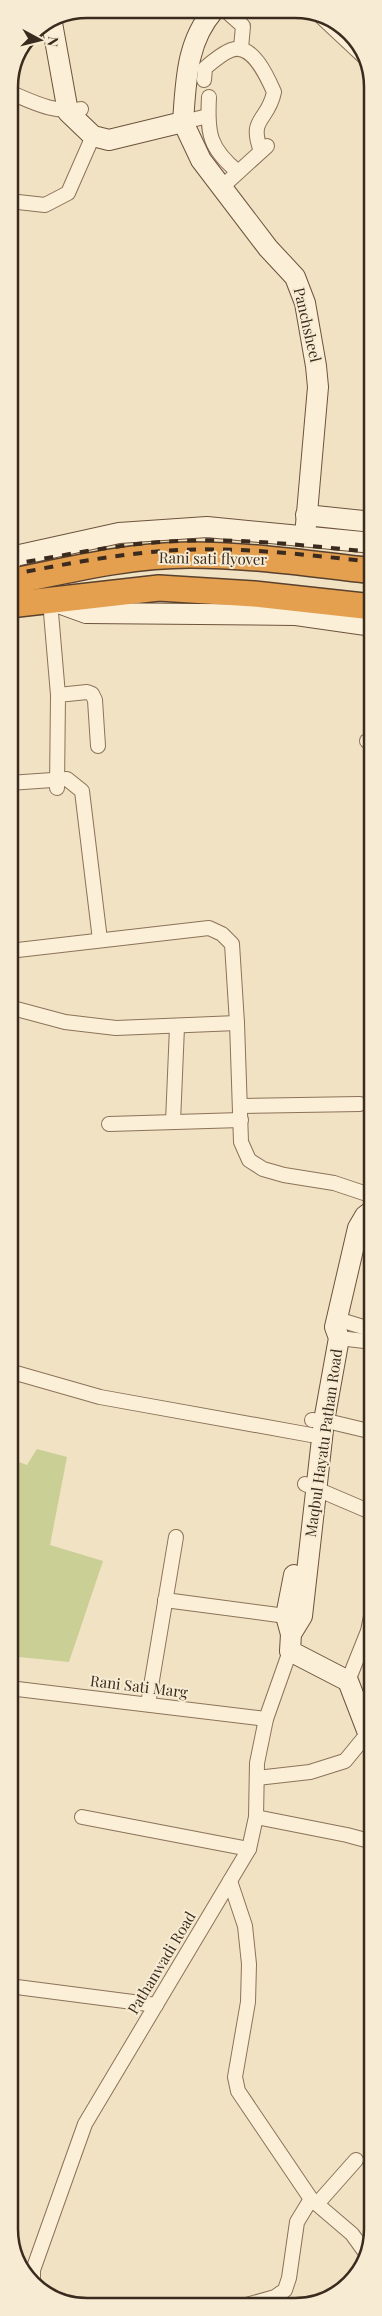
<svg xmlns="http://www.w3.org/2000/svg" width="382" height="2316" font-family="'Playfair Display',serif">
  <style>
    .green { fill: #cacf96 }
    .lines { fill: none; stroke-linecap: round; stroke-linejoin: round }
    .street-casing { stroke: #8c7259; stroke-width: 16 }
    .secondary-casing { stroke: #6e533c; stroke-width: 22 }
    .highway-casing { stroke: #59412d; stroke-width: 28 }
    .street { stroke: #fbefd7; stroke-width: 14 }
    .secondary { stroke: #fbefd7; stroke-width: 20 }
    .highway { stroke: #e49f4f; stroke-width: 25 }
    .rail { stroke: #3b2b1e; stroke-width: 4; stroke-dasharray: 9 9; stroke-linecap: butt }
    .labels { text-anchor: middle; stroke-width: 4; stroke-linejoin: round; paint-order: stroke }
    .street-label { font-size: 15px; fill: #3b2b1e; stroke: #f7ecd3 }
    .rim { fill: none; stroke: #3b2b1e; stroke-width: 2.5 }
  </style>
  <rect width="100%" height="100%" fill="#f0e2c3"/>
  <path class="green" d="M 9,1437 L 15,1438 L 11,1459 L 27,1465 L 37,1449 L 67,1457 L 50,1545 L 103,1561 L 69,1662 L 9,1656 L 11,1559 Z"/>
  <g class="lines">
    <g class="street-casing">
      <g id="street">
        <path d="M 225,10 L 243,26 L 241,48"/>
        <path d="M 316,12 L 363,56"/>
        <path d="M 204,80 L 205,68 C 212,62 223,53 231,50 C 252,42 267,76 274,92 C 268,122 248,117 261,151"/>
        <path d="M 9,92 C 33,102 55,114 81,109"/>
        <path d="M 209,97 C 207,133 209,148 238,172"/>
        <path d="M 183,122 L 208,116"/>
        <path d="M 222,187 L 267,146"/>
        <path d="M 9,201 L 45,205 L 68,193 L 93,136"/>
        <path d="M 50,601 L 58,695"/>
        <path d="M 367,741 L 373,741"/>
        <path d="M 9,783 L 67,779 L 82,791 L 100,940"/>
        <path d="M 57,788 L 58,695 L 87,692 L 92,694 L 95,700 L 98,746"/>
        <path d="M 9,951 L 209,928 L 222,934 L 232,944 L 237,1023 L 241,1142 L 249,1160 L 263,1169 L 284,1175 L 334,1183 L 373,1196"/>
        <path d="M 9,1007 L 65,1022 L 116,1028 L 237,1023"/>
        <path d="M 240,1106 L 360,1104"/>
        <path d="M 173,1122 L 177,1027"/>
        <path d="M 109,1124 L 241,1120"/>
        <path d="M 337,1319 L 373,1330"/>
        <path d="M 339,1338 L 373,1342"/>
        <path d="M 9,1371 L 100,1397 L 311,1435"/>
        <path d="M 312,1420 L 331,1422 L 373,1432"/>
        <path d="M 305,1484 L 373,1513"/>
        <path d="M 165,1600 L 286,1616"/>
        <path d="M 348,1681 L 368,1631 L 373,1607"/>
        <path d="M 9,1688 L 266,1719"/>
        <path d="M 148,1704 L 176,1537"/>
        <path d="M 257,1778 L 310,1772 L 345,1761 L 368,1733"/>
        <path d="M 82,1817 L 249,1849"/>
        <path d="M 256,1817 L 347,1835 L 373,1842"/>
        <path d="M 230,1881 L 245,1926 L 249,1964 L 248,2002 L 235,2077 L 238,2091 L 311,2199 L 352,2234 L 365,2252"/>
        <path d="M 9,1986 L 156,2005"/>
        <path d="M 317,2204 L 356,2160"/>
        <path d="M 33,2283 L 33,2270 L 85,2124 L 249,1849 L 256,1817 L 257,1763 L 266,1719 L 290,1651"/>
        <path d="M 243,2306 L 275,2297 L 285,2290 L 289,2278 L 297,2222 L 311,2199"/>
      </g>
    </g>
    <g class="secondary-casing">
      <g id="secondary">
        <path d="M 52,23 L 68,112 L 93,136 L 109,140 L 183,122"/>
        <path d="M 183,122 L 201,160 L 268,248 L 295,277 L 305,303 L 316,366 L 318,387 L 305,536"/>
        <path d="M 183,122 C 186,82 186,42 214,10"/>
        <path d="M 306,515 L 373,522"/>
        <path d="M 9,563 L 15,556 L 119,533 L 207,527 L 373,543"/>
        <path d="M 53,601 L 86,613 L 296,615 L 373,626"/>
        <path d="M 373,1210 L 365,1216 L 358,1228 L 335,1327 L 339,1338 L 324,1421 L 302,1616 L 291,1634 L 290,1651 L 348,1681 L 368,1733 L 373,1734"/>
        <path d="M 291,1634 L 286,1616 L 294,1575"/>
      </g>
    </g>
    <g class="highway-casing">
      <g id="highway">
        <path d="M 9,582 C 69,570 129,555 190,555 C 251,555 313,564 373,571"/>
        <path d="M 9,605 L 159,588 L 254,594 L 373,607"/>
      </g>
    </g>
    <use href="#street" class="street"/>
    <use href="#secondary" class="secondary"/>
    <use href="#highway" class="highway"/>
    <g class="rail">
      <path d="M 9,565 C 65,555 122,543 179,541 C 244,538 309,546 373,552"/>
      <path d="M 9,575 C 65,564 122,553 179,550 C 244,547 309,555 373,562"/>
    </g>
  </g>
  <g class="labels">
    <g class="street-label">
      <text transform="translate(307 325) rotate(77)" y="5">Panchsheel</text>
      <text transform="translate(213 559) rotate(1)" y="5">Rani sati flyover</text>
      <text transform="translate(324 1443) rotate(-82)" y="5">Maqbul Hayatu Pathan Road</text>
      <text transform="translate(139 1687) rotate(7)" y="5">Rani Sati Marg</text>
      <text transform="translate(162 1963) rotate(-59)" y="5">Pathanwadi Road</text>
    </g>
  </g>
  <path d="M0 0H382V2316H0ZM87 18H295A69 69 0 0 1 364 87V2229A69 69 0 0 1 295 2298H87A69 69 0 0 1 18 2229V87A69 69 0 0 1 87 18Z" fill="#f7ecd3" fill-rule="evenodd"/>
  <path class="rim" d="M87 18H295A69 69 0 0 1 364 87V2229A69 69 0 0 1 295 2298H87A69 69 0 0 1 18 2229V87A69 69 0 0 1 87 18Z"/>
  <g transform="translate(40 40) rotate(97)" stroke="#f7ecd3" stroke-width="4" paint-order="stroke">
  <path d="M0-4L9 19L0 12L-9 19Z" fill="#3b2b1e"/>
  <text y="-8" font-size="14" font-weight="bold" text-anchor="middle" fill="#3b2b1e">N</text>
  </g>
</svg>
